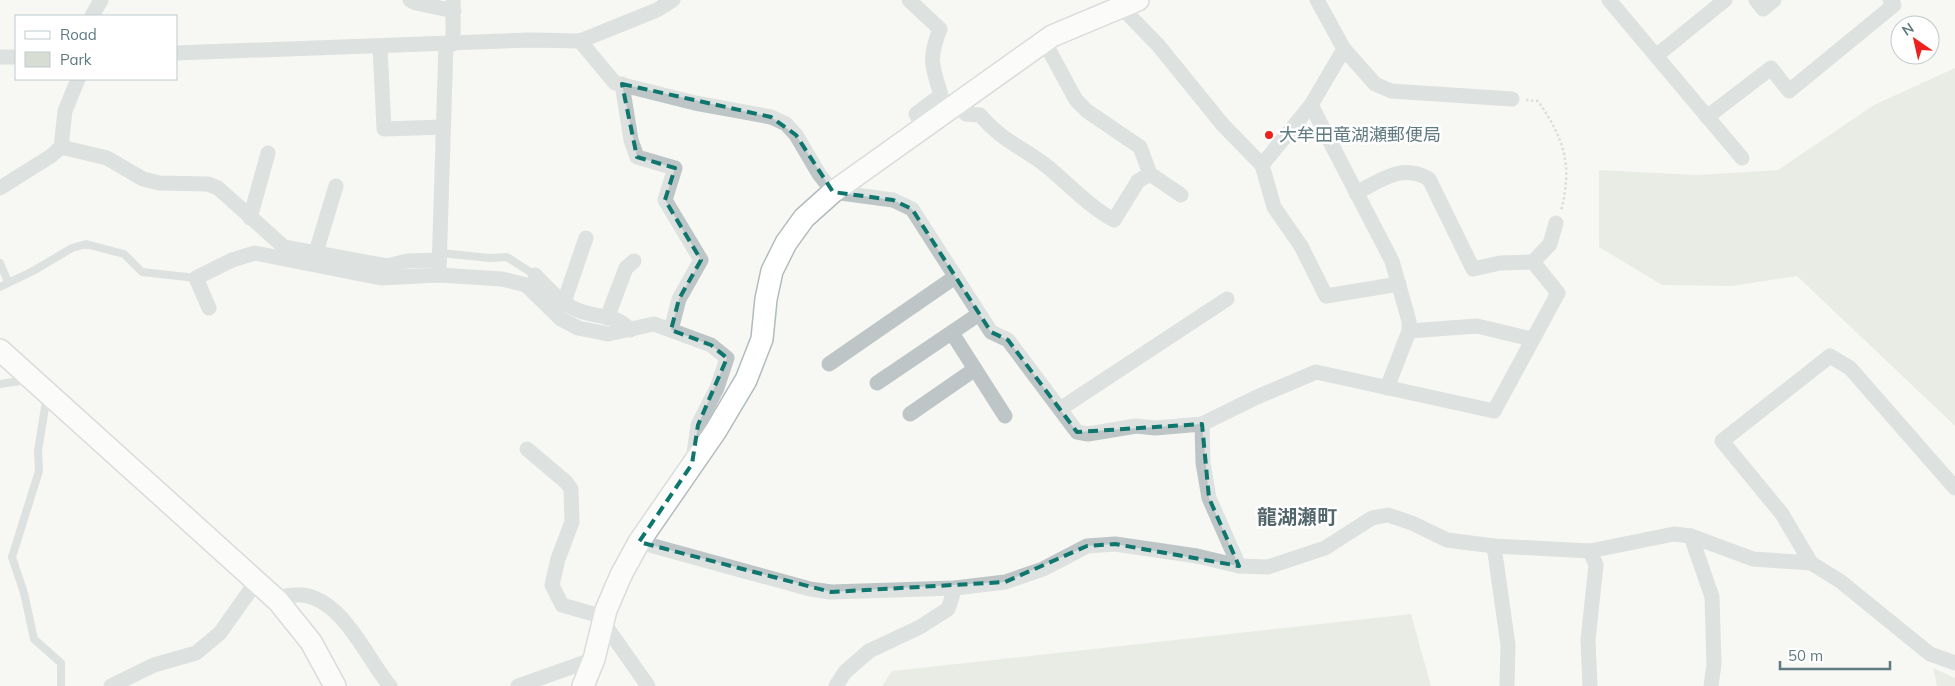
<svg xmlns="http://www.w3.org/2000/svg" width="1955" height="686" font-family="Mulish,'Noto Sans JP',sans-serif">
  <style>
    .green { fill: #d8ddd3 }
    .lines { fill: none; stroke-linecap: round; stroke-linejoin: round }
    .secondary-casing { stroke: #b2bbbe; stroke-width: 24 }
    .path { stroke: #b8bdbf; stroke-width: 2.5; stroke-dasharray: 2.5 2.5; stroke-linecap: butt }
    .lane { stroke: #bdc5c7; stroke-width: 8 }
    .street { stroke: #bdc5c7; stroke-width: 15 }
    .secondary { stroke: #fff; stroke-width: 21 }
    .marked { fill: none; stroke: #0f766e; stroke-width: 4; stroke-dasharray: 10 6; stroke-linejoin: round }
    .poi-dot { fill: #ed211e; stroke: #fff; stroke-width: 2 }
    .labels { text-anchor: middle; stroke-width: 5; stroke-linejoin: round; paint-order: stroke }
    .poi-label { font-size: 18px; fill: #607a81; stroke: #fff; text-anchor: start }
    .quarter-label { font-size: 20px; font-weight: bold; fill: #53666b; stroke: #fff }
  </style>
  <rect width="100%" height="100%" fill="#f7f7f4"/>
  <g class="green">
    <path d="M 1955,68 L 1955,426 L 1797,276 L 1732,286 L 1662,285 L 1599,247 L 1599,170 L 1696,175 L 1778,170 L 1874,105 Z"/>
    <path d="M 1411,614 L 1431,686 L 882,686 L 892,671 Z"/>
    <path d="M 1933,668 L 1955,678 L 1955,686 L 1937,686 Z"/>
  </g>
  <g class="lines">
    <g class="secondary-casing">
      <g id="secondary">
        <path d="M 0,350 L 278,601 L 311,642 L 335,686"/>
        <path d="M 583,686 L 594,659 L 606,610 L 621,575 L 639,542 L 715,432 L 746,380 L 762,339 L 766,299 L 772,271 L 786,243 L 804,218 L 833,192 L 1052,36 L 1138,0"/>
      </g>
    </g>
    <path class="path" d="M 1526,100 L 1538,101 C 1564,139 1573,164 1561,211"/>
    <g class="lane">
      <path d="M 440,253 L 490,258 L 507,257 L 535,275"/>
      <path d="M 0,263 L 8,282"/>
      <path d="M 0,287 L 33,271 L 72,248 L 86,244 L 124,254 L 142,272 L 196,278"/>
      <path d="M 0,384 L 27,380"/>
      <path d="M 47,395 L 38,451 L 39,471 L 12,557 L 24,593 L 34,639 L 61,663 L 61,686"/>
    </g>
    <g class="street">
      <path d="M 410,0 L 416,3 L 454,11"/>
      <path d="M 909,0 L 940,29 C 928,59 932,66 941,95 L 916,114 L 924,127"/>
      <path d="M 1609,0 L 1742,158"/>
      <path d="M 1756,0 L 1763,9 L 1774,0"/>
      <path d="M 1121,7 L 1158,45 L 1223,125 L 1262,165 L 1274,207 L 1301,246 L 1326,296 L 1399,284"/>
      <path d="M 92,16 L 101,0"/>
      <path d="M 580,41 L 615,83 L 695,103 L 771,117 L 786,124 L 796,135 L 819,174 L 833,192 L 893,200 L 912,209 L 991,332 L 1008,340 L 1077,432 L 1088,434 L 1136,426 L 1155,428 L 1202,424 L 1257,397 L 1316,372 L 1494,411 L 1558,293 L 1533,262 L 1550,244 L 1556,223"/>
      <path d="M 1044,41 L 1076,100 L 1087,111 L 1140,147 L 1150,174"/>
      <path d="M 453,44 L 453,0"/>
      <path d="M 380,47 L 384,129 L 443,127"/>
      <path d="M 1344,49 L 1375,84 L 1391,91 L 1512,99"/>
      <path d="M 176,53 L 530,40 L 580,41 L 657,10 L 673,0"/>
      <path d="M 1656,56 L 1725,0"/>
      <path d="M 0,57 L 16,57"/>
      <path d="M 622,84 L 631,140 L 637,157 L 675,168 L 665,200 L 701,260 L 679,299 L 671,330"/>
      <path d="M 957,103 L 966,114 L 980,115 C 1001,140 1020,146 1044,164 C 1068,183 1088,206 1114,220 L 1138,181 L 1150,174 L 1181,195"/>
      <path d="M 1311,105 L 1392,261 L 1409,321 L 1409,331 L 1387,388"/>
      <path d="M 1707,117 L 1771,68 L 1789,91 L 1894,5 L 1890,0"/>
      <path d="M 61,147 L 107,158 L 143,179 L 159,183 L 208,184 L 218,188 L 284,247 L 387,266 L 407,261 L 439,260"/>
      <path d="M 1262,165 L 1311,105 L 1344,49 L 1317,0"/>
      <path d="M 0,188 L 51,156 L 61,147 L 65,111 L 78,79"/>
      <path d="M 1356,193 C 1382,180 1401,163 1429,179 L 1473,269 L 1500,263 L 1533,262"/>
      <path d="M 250,218 L 268,153"/>
      <path d="M 316,252 L 336,186"/>
      <path d="M 439,270 L 446,44"/>
      <path d="M 535,275 C 548,288 562,305 580,311 C 599,318 616,314 630,330"/>
      <path d="M 564,302 L 586,238"/>
      <path d="M 209,308 L 196,278 L 232,260 L 255,253 L 381,278 L 439,275 L 502,279 L 526,285 L 561,319 L 578,328 L 608,334 L 654,324 L 711,345 L 727,358 L 717,388 L 698,425 L 693,461"/>
      <path d="M 607,318 L 626,268 L 634,261"/>
      <path d="M 1409,331 L 1477,326 L 1531,339"/>
      <path d="M 952,333 L 1005,416"/>
      <path d="M 829,364 L 955,277"/>
      <path d="M 877,383 L 979,314"/>
      <path d="M 1060,409 L 1227,299"/>
      <path d="M 910,414 L 975,369"/>
      <path d="M 1202,424 L 1203,463 L 1209,498 L 1239,566"/>
      <path d="M 527,449 L 566,482 L 571,489 L 572,522 L 558,559 L 552,585 L 562,605 L 604,617"/>
      <path d="M 1955,488 L 1850,368 L 1830,356 L 1722,441 L 1782,514 L 1811,563 L 1840,581 L 1930,654 L 1955,663"/>
      <path d="M 1691,536 L 1712,597 L 1714,664 L 1711,686"/>
      <path d="M 639,542 L 810,589 L 831,592 L 955,588 L 1005,582 L 1043,569 L 1087,546 L 1115,544 L 1197,556 L 1239,566 L 1268,567 L 1325,548 L 1372,518 L 1388,515 L 1412,523 L 1447,540 L 1494,546 L 1590,551 L 1674,534 L 1691,536 L 1753,559 L 1811,563"/>
      <path d="M 1494,546 L 1508,645 L 1507,686"/>
      <path d="M 1590,551 L 1596,565 L 1588,640 L 1590,686"/>
      <path d="M 274,598 C 283,597 293,594 302,595 C 343,599 367,659 390,686"/>
      <path d="M 603,622 L 648,686"/>
      <path d="M 111,686 L 154,665 L 196,653 L 220,633 L 256,582"/>
      <path d="M 518,686 L 594,659"/>
      <path d="M 836,686 L 845,672 L 869,651 L 920,627 L 948,609 L 955,588"/>
    </g>
    <use href="#secondary" class="secondary"/>
  </g>
  <path d="M0 0H1955V686H0ZM 622,84 L 771,117 L 796,135 L 833,192 L 893,200 L 912,209 L 991,332 L 1008,340 L 1077,432 L 1202,424 L 1209,498 L 1239,566 L 1115,544 L 1087,546 L 1005,582 L 831,592 L 639,542 L 692,464 L 698,425 L 727,358 L 711,345 L 671,330 L 679,299 L 701,260 L 665,200 L 675,168 L 637,157 Z" fill="#f7f7f4" fill-opacity=".55" fill-rule="evenodd"/>
  <path class="marked" d="M 622,84 L 771,117 L 796,135 L 833,192 L 893,200 L 912,209 L 991,332 L 1008,340 L 1077,432 L 1202,424 L 1209,498 L 1239,566 L 1115,544 L 1087,546 L 1005,582 L 831,592 L 639,542 L 692,464 L 698,425 L 727,358 L 711,345 L 671,330 L 679,299 L 701,260 L 665,200 L 675,168 L 637,157 Z"/>
  <circle class="poi-dot" cx="1269" cy="135" r="5"/>
  <g class="labels">
    <g class="poi-label">
      <text x="1279" y="141">大牟田竜湖瀬郵便局</text>
    </g>
    <g class="quarter-label">
      <text x="1297" y="524">龍湖瀬町</text>
    </g>
  </g>
  <rect x="15" y="15" width="162" height="65" fill="#ffffff" stroke="#bfcacd"/>
  <rect x="25" y="31" width="25" height="8" fill="#ffffff" stroke="#bfcacd"/>
  <text x="60" y="40" font-size="15" fill="#607a81">Road</text>
  <rect x="25" y="52" width="25" height="15" fill="#d8ddd3" stroke="#bfcacd"/>
  <text x="60" y="65" font-size="15" fill="#607a81">Park</text>
  <g transform="translate(1915 40) rotate(326)"><circle r="24" fill="#ffffff" stroke="#bfcacd"/>
  <path d="M0-4L9 19L0 12L-9 19Z" fill="#ed211e"/>
  <text y="-8" font-size="14" font-weight="bold" text-anchor="middle" fill="#607a81">N</text>
  </g>
  <path d="M1780 661v8h110v-8" fill="none" stroke="#607a81" stroke-width="2.5"/>
  <text x="1788" y="661" font-size="15" fill="#607a81" stroke="#ffffff" stroke-width="4" paint-order="stroke">50 m</text>
</svg>
